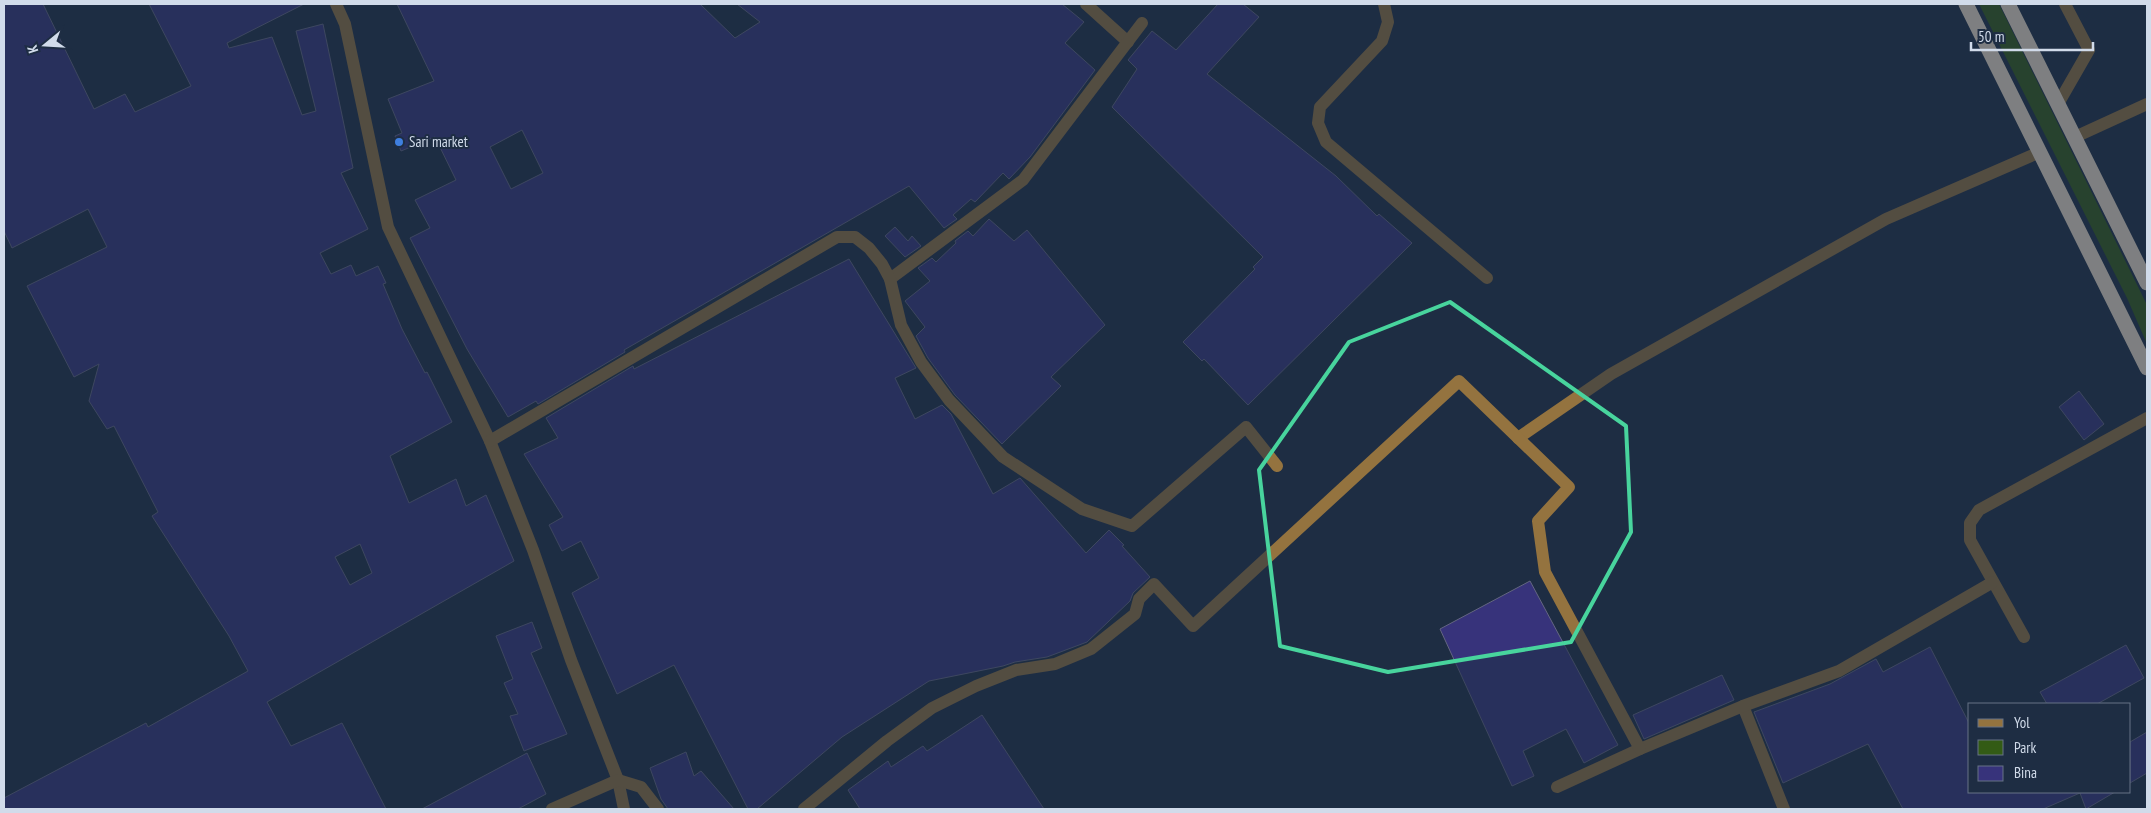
<svg xmlns="http://www.w3.org/2000/svg" width="2151" height="813" font-family="'PT Sans Narrow',sans-serif">
  <style>
    .green { fill: #335b15 }
    .building { fill: #37337b; stroke: #646682; fill-rule: evenodd }
    .lines { fill: none; stroke-linecap: round; stroke-linejoin: round }
    .minor { stroke: #94733f; stroke-width: 12 }
    .highway { stroke: #f3e3cc; stroke-width: 15 }
    .marked { fill: none; stroke: #48d49d; stroke-width: 4; stroke-linejoin: round }
    .shop-dot { fill: #3f7fe0; stroke: #1e2d43; stroke-width: 2 }
    .labels { text-anchor: middle; stroke-width: 4; stroke-linejoin: round; paint-order: stroke }
    .poi-label { font-size: 15px; fill: #d1dbea; stroke: #1e2d43; text-anchor: start }
  </style>
  <rect width="100%" height="100%" fill="#1e2d43"/>
  <path class="green" d="M 1979,4 L 1999,4 L 2147,305 L 2147,344 L 2127,298 Z"/>
  <g class="building">
    <path d="M 4,4 L 43,4 L 94,109 L 125,94 L 135,112 L 191,86 L 149,4 L 304,4 L 227,43 L 229,48 L 272,37 L 302,115 L 316,111 L 296,31 L 323,24 L 353,168 L 341,173 L 368,229 L 320,253 L 331,274 L 351,265 L 356,276 L 378,266 L 386,283 L 383,284 L 402,329 L 425,373 L 427,372 L 452,422 L 390,456 L 409,503 L 456,479 L 466,506 L 486,495 L 514,561 L 267,702 L 291,746 L 342,723 L 386,809 L 4,809 L 4,798 L 146,723 L 148,727 L 248,671 L 229,636 L 152,516 L 158,512 L 114,426 L 107,429 L 89,401 L 99,364 L 74,377 L 27,286 L 107,247 L 88,209 L 12,248 L 4,231 ZM 360,544 L 372,573 L 350,585 L 335,557 Z"/>
    <path d="M 397,4 L 700,4 L 735,38 L 760,22 L 737,4 L 1062,4 L 1084,22 L 1065,43 L 1095,70 L 1030,157 L 1009,179 L 1003,173 L 975,202 L 971,199 L 953,215 L 957,219 L 944,228 L 909,186 L 624,350 L 625,352 L 538,404 L 536,401 L 508,417 L 467,349 L 410,238 L 430,228 L 415,200 L 456,180 L 435,137 L 401,151 L 395,136 L 402,133 L 388,99 L 434,81 ZM 522,130 L 543,173 L 511,189 L 490,147 Z"/>
    <path d="M 1218,4 L 1243,4 L 1259,17 L 1207,74 L 1336,176 L 1377,216 L 1379,214 L 1412,243 L 1248,405 L 1204,359 L 1202,361 L 1183,342 L 1255,269 L 1253,267 L 1263,257 L 1112,107 L 1137,69 L 1128,60 L 1152,31 L 1176,50 Z"/>
    <path d="M 989,219 L 1014,241 L 1027,230 L 1105,325 L 1051,377 L 1061,386 L 1002,444 L 955,395 L 928,358 L 916,336 L 925,327 L 905,301 L 930,281 L 918,268 L 932,258 L 936,262 L 956,243 L 955,241 L 968,231 L 973,236 Z"/>
    <path d="M 895,227 L 908,241 L 912,236 L 921,246 L 905,257 L 885,236 Z"/>
    <path d="M 849,259 L 916,368 L 895,378 L 915,419 L 942,405 L 951,414 L 993,494 L 1020,478 L 1086,553 L 1109,530 L 1124,545 L 1122,546 L 1150,577 L 1133,593 L 1130,601 L 1087,642 L 1047,657 L 1015,662 L 1003,666 L 929,681 L 842,737 L 757,809 L 748,809 L 674,665 L 617,694 L 572,593 L 599,578 L 581,541 L 562,551 L 549,525 L 563,517 L 524,454 L 558,438 L 546,418 L 633,366 L 634,369 Z"/>
    <path d="M 2079,391 L 2104,424 L 2084,440 L 2059,407 Z"/>
    <path d="M 1530,581 L 1618,745 L 1584,763 L 1566,729 L 1523,751 L 1534,776 L 1512,786 L 1440,629 Z"/>
    <path d="M 532,622 L 542,648 L 531,653 L 567,734 L 524,751 L 510,716 L 518,714 L 504,683 L 513,679 L 496,636 Z"/>
    <path d="M 2126,645 L 2144,678 L 2097,704 L 2047,704 L 2040,692 Z"/>
    <path d="M 1930,647 L 1970,725 L 1970,792 L 2115,792 L 2086,809 L 2080,793 L 2043,809 L 1903,809 L 1868,744 L 1783,783 L 1754,712 L 1830,684 L 1876,659 L 1883,672 Z"/>
    <path d="M 1722,675 L 1734,700 L 1644,739 L 1633,715 Z"/>
    <path d="M 982,715 L 1044,809 L 860,809 L 848,790 L 888,761 L 891,767 L 923,746 L 927,751 Z"/>
    <path d="M 2147,732 L 2147,773 L 2130,783 L 2130,742 Z"/>
    <path d="M 686,752 L 694,776 L 701,771 L 734,809 L 668,809 L 661,799 L 650,768 Z"/>
    <path d="M 527,753 L 546,794 L 518,809 L 422,809 Z"/>
  </g>
  <g class="lines">
    <g class="minor">
      <path d="M 336,4 L 345,24 L 388,227 L 490,441 L 533,550 L 571,660 L 618,780 L 624,809"/>
      <path d="M 1086,4 L 1128,42"/>
      <path d="M 1384,4 L 1388,22 L 1382,41 L 1320,107 L 1318,123 L 1326,142 L 1487,278"/>
      <path d="M 2058,104 L 2089,50 L 2065,4"/>
      <path d="M 2075,137 L 2147,104"/>
      <path d="M 890,279 L 1023,180 L 1142,23"/>
      <path d="M 1518,438 L 1611,374 L 1886,219 L 2040,152"/>
      <path d="M 490,441 L 837,237 L 855,237 L 869,248 L 882,264 L 890,279 L 901,325 L 921,362 L 949,400 L 1003,457 L 1082,509 L 1132,526 L 1246,427 L 1277,466"/>
      <path d="M 2024,637 L 1970,540 L 1970,523 L 1979,510 L 2147,418"/>
      <path d="M 1743,706 L 1784,809"/>
      <path d="M 1557,787 L 1640,749 L 1743,706 L 1839,671 L 1993,582"/>
      <path d="M 552,809 L 618,780 L 641,787 L 658,809"/>
      <path d="M 804,809 L 887,741 L 932,708 L 976,686 L 1016,670 L 1055,664 L 1091,649 L 1135,614 L 1139,599 L 1154,584 L 1193,626 L 1459,381 L 1569,487 L 1538,521 L 1545,572 L 1640,749"/>
    </g>
    <g class="highway">
      <path d="M 1966,4 L 2147,368"/>
      <path d="M 2008,4 L 2147,283"/>
    </g>
  </g>
  <path d="M0 0H2151V813H0ZM 1450,302 L 1626,426 L 1631,532 L 1571,642 L 1388,672 L 1280,646 L 1259,470 L 1349,342 Z" fill="#1e2d43" fill-opacity=".55" fill-rule="evenodd"/>
  <path class="marked" d="M 1450,302 L 1626,426 L 1631,532 L 1571,642 L 1388,672 L 1280,646 L 1259,470 L 1349,342 Z"/>
  <circle class="shop-dot" cx="399" cy="142" r="5"/>
  <g class="labels">
    <g class="poi-label">
      <text x="409" y="147">Sari market</text>
    </g>
  </g>
  <rect width="2151" height="813" fill="none" stroke="#d1dbea" stroke-width="10"/>
  <rect x="1968" y="703" width="162" height="90" fill="#1e2d43" stroke="#667386"/>
  <rect x="1978" y="719" width="25" height="8" fill="#94733f" stroke="#667386"/>
  <text x="2014" y="728" font-size="15" fill="#d1dbea">Yol</text>
  <rect x="1978" y="740" width="25" height="15" fill="#335b15" stroke="#667386"/>
  <text x="2014" y="753" font-size="15" fill="#d1dbea">Park</text>
  <rect x="1978" y="766" width="25" height="15" fill="#37337b" stroke="#667386"/>
  <text x="2014" y="778" font-size="15" fill="#d1dbea">Bina</text>
  <g transform="translate(45 45) rotate(252)" stroke="#1e2d43" stroke-width="4" paint-order="stroke">
  <path d="M0-4L9 19L0 12L-9 19Z" fill="#d1dbea"/>
  <text y="-8" font-size="14" font-weight="bold" text-anchor="middle" fill="#d1dbea">K</text>
  </g>
  <path d="M1971 42v8h122v-8" fill="none" stroke="#d1dbea" stroke-width="2.5"/>
  <text x="1978" y="42" font-size="15" fill="#d1dbea" stroke="#1e2d43" stroke-width="4" paint-order="stroke">50 m</text>
</svg>
